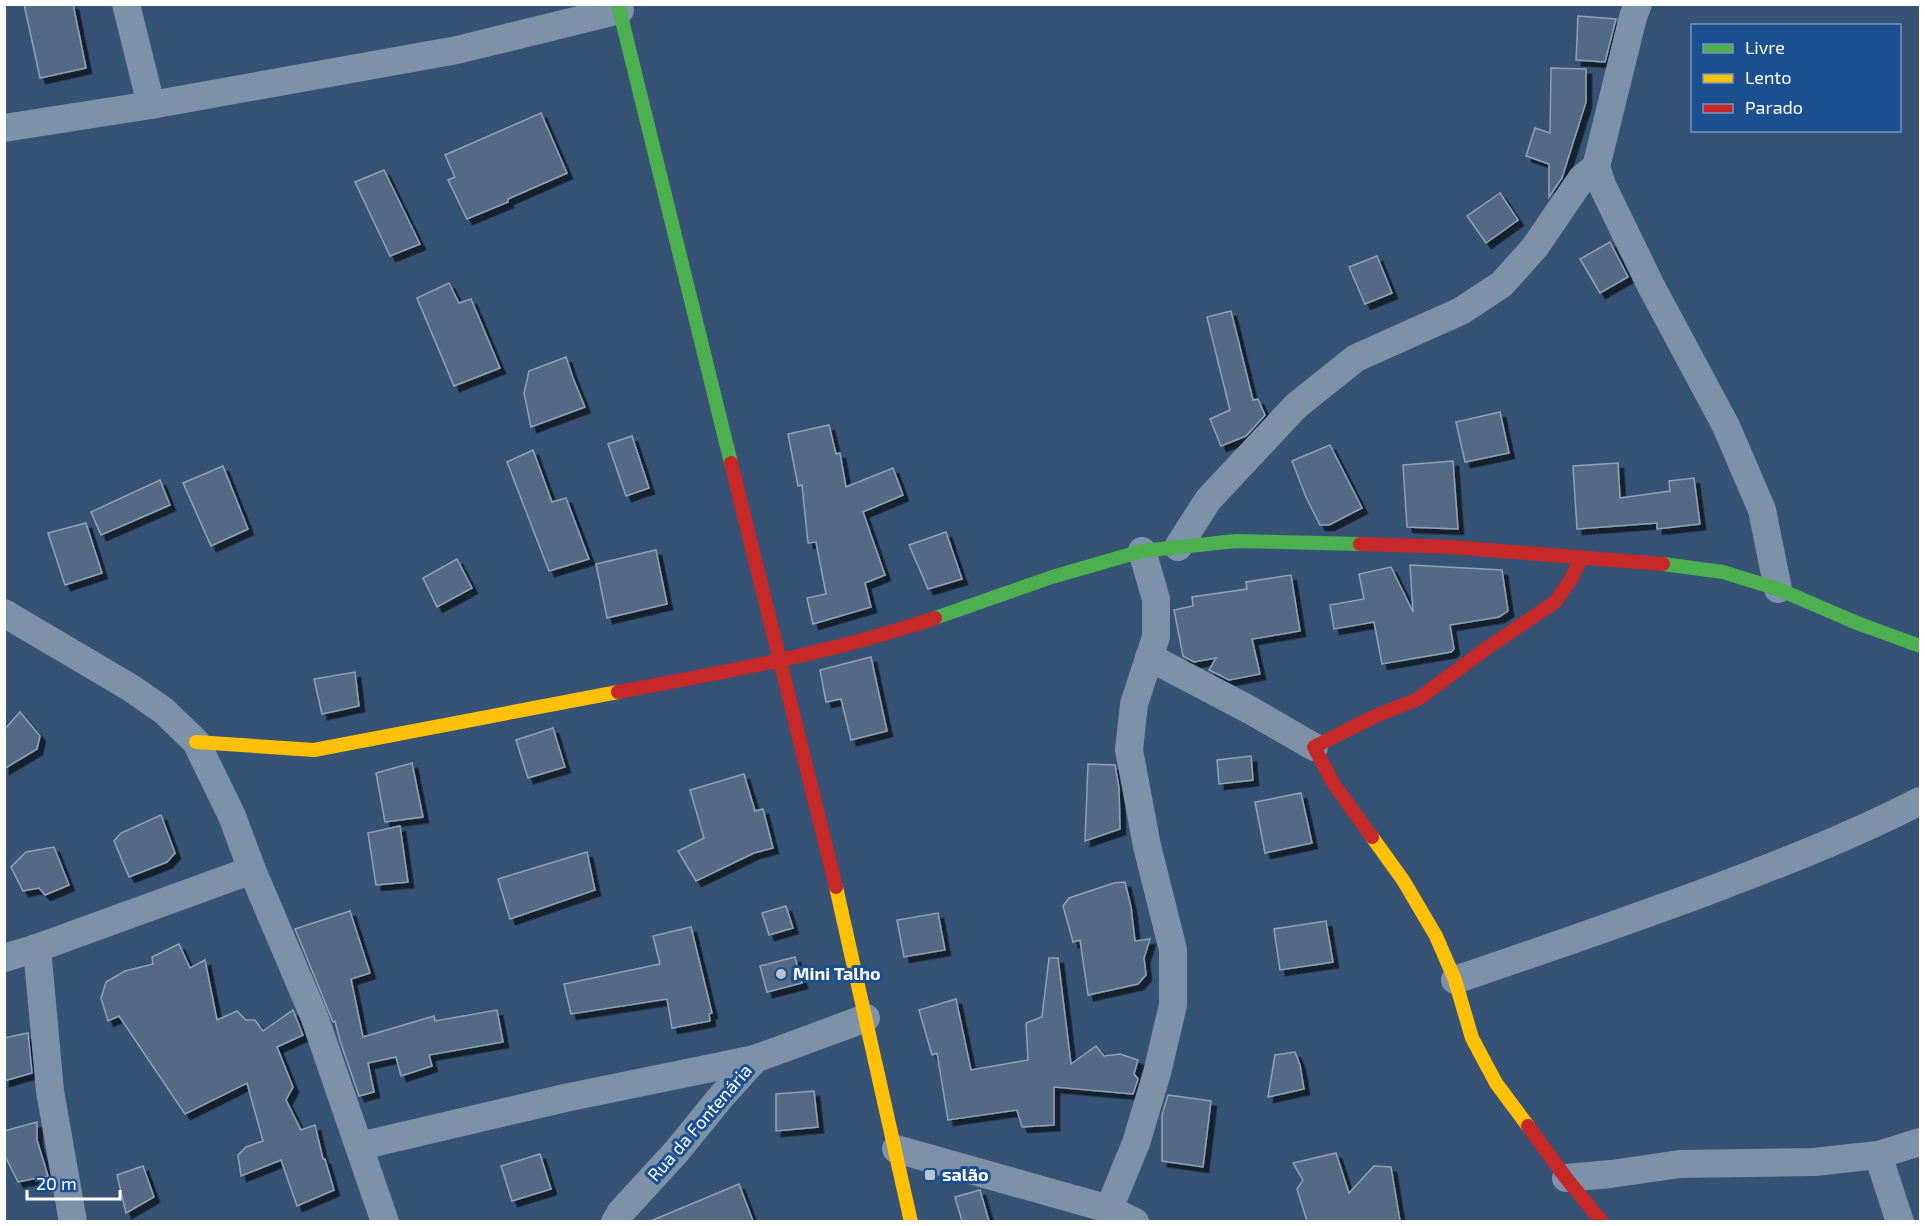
<svg xmlns="http://www.w3.org/2000/svg" width="1925" height="1226" font-family="'Exo 2',sans-serif">
  <style>
    .building { fill: #526984; stroke: #92a2b6; stroke-width: 1.5; filter: url(#shadow) }
    .lines { fill: none; stroke-linecap: round; stroke-linejoin: round }
    .street { stroke: #7d92a8; stroke-width: 28 }
    .fast { stroke: #4caf50; stroke-width: 14 }
    .slow { stroke: #ffc107; stroke-width: 14 }
    .jam { stroke: #c62828; stroke-width: 14 }
    .poi-dot { fill: #b9c2ce; stroke: #1b4f8f; stroke-width: 2 }
    .labels { text-anchor: middle; stroke-width: 6; stroke-linejoin: round; paint-order: stroke }
    .poi-label { font-size: 18px; font-weight: bold; fill: #fff; stroke: #1b4f8f; text-anchor: start }
    .street-label { font-size: 18px; fill: #fff; stroke: #1b4f8f }
  </style>
  <defs>
    <filter id="shadow"><feDropShadow dx="5.5" dy="5.5" stdDeviation="0" flood-color="#0009"/></filter>
  </defs>
  <rect width="100%" height="100%" fill="#365274"/>
  <g class="building">
    <path d="M 24,4 L 73,4 L 86,68 L 40,78 Z"/>
    <path d="M 1578,16 L 1616,19 L 1605,62 L 1576,60 Z"/>
    <path d="M 1551,68 L 1586,69 L 1586,102 L 1562,178 L 1549,197 L 1549,164 L 1526,156 L 1535,128 L 1550,133 Z"/>
    <path d="M 541,113 L 567,173 L 508,199 L 508,202 L 467,219 L 448,180 L 455,177 L 445,155 Z"/>
    <path d="M 384,170 L 420,244 L 390,256 L 355,182 Z"/>
    <path d="M 1500,193 L 1518,220 L 1486,243 L 1467,216 Z"/>
    <path d="M 1610,242 L 1628,277 L 1600,293 L 1580,259 Z"/>
    <path d="M 1377,256 L 1392,293 L 1365,304 L 1349,267 Z"/>
    <path d="M 449,283 L 459,303 L 471,299 L 500,368 L 454,386 L 417,298 Z"/>
    <path d="M 1231,311 L 1253,400 L 1258,399 L 1265,415 L 1246,436 L 1221,446 L 1210,419 L 1230,410 L 1207,317 Z"/>
    <path d="M 566,357 L 573,378 L 585,407 L 531,427 L 524,393 L 529,371 Z"/>
    <path d="M 1500,412 L 1509,453 L 1465,462 L 1456,422 Z"/>
    <path d="M 829,425 L 836,454 L 840,453 L 846,487 L 893,468 L 903,495 L 863,512 L 885,575 L 865,583 L 871,607 L 813,624 L 807,598 L 826,594 L 816,542 L 808,543 L 802,485 L 798,486 L 788,434 Z"/>
    <path d="M 632,436 L 649,488 L 626,496 L 608,444 Z"/>
    <path d="M 1330,445 L 1362,508 L 1329,525 L 1320,525 L 1306,497 L 1292,461 Z"/>
    <path d="M 533,450 L 552,502 L 566,498 L 589,559 L 549,571 L 507,462 Z"/>
    <path d="M 1453,461 L 1458,529 L 1407,527 L 1403,465 Z"/>
    <path d="M 1618,463 L 1620,498 L 1670,491 L 1669,481 L 1694,478 L 1700,524 L 1657,529 L 1657,523 L 1577,529 L 1573,466 Z"/>
    <path d="M 223,466 L 248,529 L 211,546 L 183,483 Z"/>
    <path d="M 160,480 L 170,505 L 101,535 L 91,512 Z"/>
    <path d="M 86,523 L 102,573 L 65,585 L 48,533 Z"/>
    <path d="M 946,532 L 962,579 L 928,589 L 909,545 Z"/>
    <path d="M 656,550 L 667,604 L 607,618 L 596,564 Z"/>
    <path d="M 457,559 L 472,588 L 437,607 L 423,578 Z"/>
    <path d="M 1410,565 L 1502,570 L 1508,611 L 1499,617 L 1450,625 L 1454,649 L 1451,652 L 1382,664 L 1374,622 L 1334,629 L 1330,605 L 1364,599 L 1359,574 L 1391,567 L 1413,612 Z"/>
    <path d="M 1291,575 L 1300,631 L 1252,639 L 1260,674 L 1229,680 L 1209,670 L 1216,658 L 1194,662 L 1183,656 L 1174,610 L 1193,606 L 1192,597 L 1247,589 L 1246,582 Z"/>
    <path d="M 871,657 L 887,731 L 851,740 L 841,699 L 826,702 L 820,670 Z"/>
    <path d="M 355,672 L 359,706 L 322,714 L 314,679 Z"/>
    <path d="M 20,712 L 40,736 L 37,749 L 4,769 L 4,730 Z"/>
    <path d="M 553,728 L 565,767 L 528,778 L 516,740 Z"/>
    <path d="M 1251,756 L 1253,780 L 1219,784 L 1217,760 Z"/>
    <path d="M 412,763 L 423,817 L 385,822 L 376,773 Z"/>
    <path d="M 1088,764 L 1115,765 L 1119,788 L 1120,829 L 1085,841 Z"/>
    <path d="M 744,774 L 755,811 L 763,809 L 773,848 L 754,853 L 696,881 L 678,851 L 704,838 L 690,790 Z"/>
    <path d="M 1301,793 L 1312,843 L 1265,853 L 1255,802 Z"/>
    <path d="M 161,815 L 175,853 L 167,862 L 129,877 L 114,841 L 121,833 Z"/>
    <path d="M 400,826 L 408,882 L 376,885 L 368,833 Z"/>
    <path d="M 54,847 L 69,885 L 45,895 L 39,888 L 23,891 L 11,867 L 26,852 Z"/>
    <path d="M 587,852 L 595,890 L 510,919 L 498,879 Z"/>
    <path d="M 1125,882 L 1131,907 L 1135,941 L 1150,939 L 1144,958 L 1146,975 L 1138,984 L 1088,995 L 1080,940 L 1073,942 L 1063,906 L 1069,898 L 1114,883 Z"/>
    <path d="M 786,906 L 793,928 L 769,935 L 762,913 Z"/>
    <path d="M 350,911 L 370,973 L 351,979 L 363,1037 L 434,1016 L 435,1021 L 497,1010 L 503,1042 L 429,1055 L 432,1066 L 401,1076 L 396,1057 L 368,1063 L 374,1092 L 359,1096 L 340,1041 L 335,1021 L 333,1022 L 295,929 Z"/>
    <path d="M 938,913 L 945,950 L 904,957 L 897,920 Z"/>
    <path d="M 1326,921 L 1333,962 L 1280,970 L 1274,929 Z"/>
    <path d="M 691,927 L 712,1013 L 709,1014 L 710,1021 L 672,1028 L 667,999 L 571,1014 L 564,984 L 660,964 L 653,936 Z"/>
    <path d="M 179,944 L 190,968 L 205,960 L 217,1020 L 237,1011 L 246,1020 L 255,1020 L 263,1031 L 293,1010 L 303,1035 L 277,1047 L 293,1087 L 286,1100 L 301,1130 L 315,1125 L 323,1159 L 325,1159 L 334,1190 L 297,1206 L 281,1160 L 241,1176 L 238,1155 L 246,1147 L 263,1141 L 247,1083 L 185,1114 L 119,1016 L 108,1021 L 101,998 L 106,982 L 125,971 L 153,964 L 152,957 Z"/>
    <path d="M 795,957 L 802,983 L 767,992 L 760,966 Z"/>
    <path d="M 1049,958 L 1058,958 L 1071,1064 L 1096,1046 L 1104,1056 L 1120,1054 L 1138,1060 L 1134,1074 L 1138,1079 L 1133,1094 L 1054,1087 L 1054,1125 L 1022,1127 L 1017,1110 L 948,1120 L 937,1053 L 932,1055 L 919,1010 L 956,999 L 971,1070 L 1028,1060 L 1026,1023 L 1042,1017 Z"/>
    <path d="M 28,1033 L 32,1073 L 4,1081 L 4,1038 Z"/>
    <path d="M 1295,1052 L 1300,1065 L 1304,1089 L 1268,1097 L 1275,1055 Z"/>
    <path d="M 814,1091 L 818,1127 L 776,1131 L 776,1094 Z"/>
    <path d="M 1168,1095 L 1211,1101 L 1203,1167 L 1162,1161 L 1162,1115 Z"/>
    <path d="M 37,1122 L 37,1140 L 48,1176 L 18,1182 L 4,1154 L 4,1131 Z"/>
    <path d="M 1336,1153 L 1349,1193 L 1374,1166 L 1391,1167 L 1400,1221 L 1307,1221 L 1297,1189 L 1303,1180 L 1293,1163 Z"/>
    <path d="M 540,1154 L 551,1189 L 512,1201 L 501,1166 Z"/>
    <path d="M 143,1166 L 154,1197 L 126,1213 L 117,1175 Z"/>
    <path d="M 739,1184 L 753,1221 L 653,1221 L 653,1220 Z"/>
    <path d="M 980,1190 L 989,1221 L 962,1221 L 955,1197 Z"/>
  </g>
  <g class="lines">
    <g class="street">
      <path d="M 126,4 L 151,105"/>
      <path d="M 1638,4 L 1633,17 L 1596,167 L 1602,185 L 1651,286 L 1726,426 L 1762,510 L 1778,589"/>
      <path d="M 4,128 L 151,105 L 457,50 L 620,10"/>
      <path d="M 1178,547 L 1208,500 L 1296,406 L 1356,358 L 1461,311 L 1502,284 L 1535,247 L 1582,178 L 1596,167"/>
      <path d="M 4,613 L 131,688 L 164,711 L 196,742 L 232,816 L 252,870 L 314,1016 L 385,1222"/>
      <path d="M 1149,657 L 1250,710 L 1314,747"/>
      <path d="M 37,948 L 50,1091 L 73,1222"/>
      <path d="M 4,958 L 37,948 L 252,870"/>
      <path d="M 1455,980 C 1538,952 1621,923 1703,893 C 1777,865 1850,837 1920,801"/>
      <path d="M 360,1146 L 565,1098 L 755,1059"/>
      <path d="M 896,1149 L 1109,1209 L 1135,1222"/>
      <path d="M 1878,1155 L 1900,1222"/>
      <path d="M 1566,1178 L 1611,1174 L 1680,1164 L 1814,1162 L 1878,1155 L 1920,1142"/>
      <path d="M 1109,1209 L 1136,1143 L 1157,1073 L 1173,1005 L 1173,950 L 1147,846 L 1129,750 L 1134,704 L 1156,637 L 1156,599 L 1142,551"/>
      <path d="M 615,1222 L 621,1212 L 677,1151 L 720,1098 L 755,1059 L 866,1018"/>
    </g>
    <g class="fast">
      <path d="M 618,4 L 731,463"/>
      <path d="M 1663,564 L 1723,572 L 1778,589 L 1857,623 L 1920,646"/>
      <path d="M 935,618 L 1052,577 L 1142,551 L 1236,541 L 1360,544"/>
    </g>
    <g class="slow">
      <path d="M 196,742 L 314,750 L 618,692"/>
      <path d="M 1372,837 L 1403,880 L 1436,936 L 1455,980 L 1472,1038 L 1496,1083 L 1528,1126"/>
      <path d="M 836,887 L 911,1222"/>
    </g>
    <g class="jam">
      <path d="M 731,463 L 836,887"/>
      <path d="M 1360,544 L 1451,547 L 1663,564"/>
      <path d="M 618,692 C 725,672 832,653 935,618"/>
      <path d="M 1372,837 L 1333,783 L 1314,747 L 1373,717 L 1418,699 L 1487,648 L 1555,602 L 1570,581 L 1582,557"/>
      <path d="M 1528,1126 L 1566,1178 L 1602,1222"/>
    </g>
  </g>
  <g class="poi-dot">
    <circle cx="781" cy="974" r="6"/>
    <rect x="924" y="1169" width="12" height="12" rx="3"/>
  </g>
  <g class="labels">
    <g class="poi-label">
      <text x="793" y="980">Mini Talho</text>
      <text x="942" y="1181">salão</text>
    </g>
    <g class="street-label">
      <text transform="translate(700 1123) rotate(-49)" y="6">Rua da Fontenária</text>
    </g>
  </g>
  <rect width="1925" height="1226" fill="none" stroke="#ffffff" stroke-width="12"/>
  <rect x="1691" y="24" width="210" height="108" fill="#1b4f8f" stroke="#7695bc" stroke-width="1.5"/>
  <rect x="1703" y="44" width="30" height="9" fill="#4caf50" stroke="#7695bc" stroke-width="1.5"/>
  <text x="1745" y="54" font-size="18" fill="#ffffff">Livre</text>
  <rect x="1703" y="74" width="30" height="9" fill="#ffc107" stroke="#7695bc" stroke-width="1.5"/>
  <text x="1745" y="84" font-size="18" fill="#ffffff">Lento</text>
  <rect x="1703" y="104" width="30" height="9" fill="#c62828" stroke="#7695bc" stroke-width="1.5"/>
  <text x="1745" y="114" font-size="18" fill="#ffffff">Parado</text>
  <path d="M27 1190v9h93v-9" fill="none" stroke="#ffffff" stroke-width="3"/>
  <text x="36" y="1190" font-size="18" fill="#ffffff" stroke="#1b4f8f" stroke-width="4.5" paint-order="stroke">20 m</text>
</svg>
